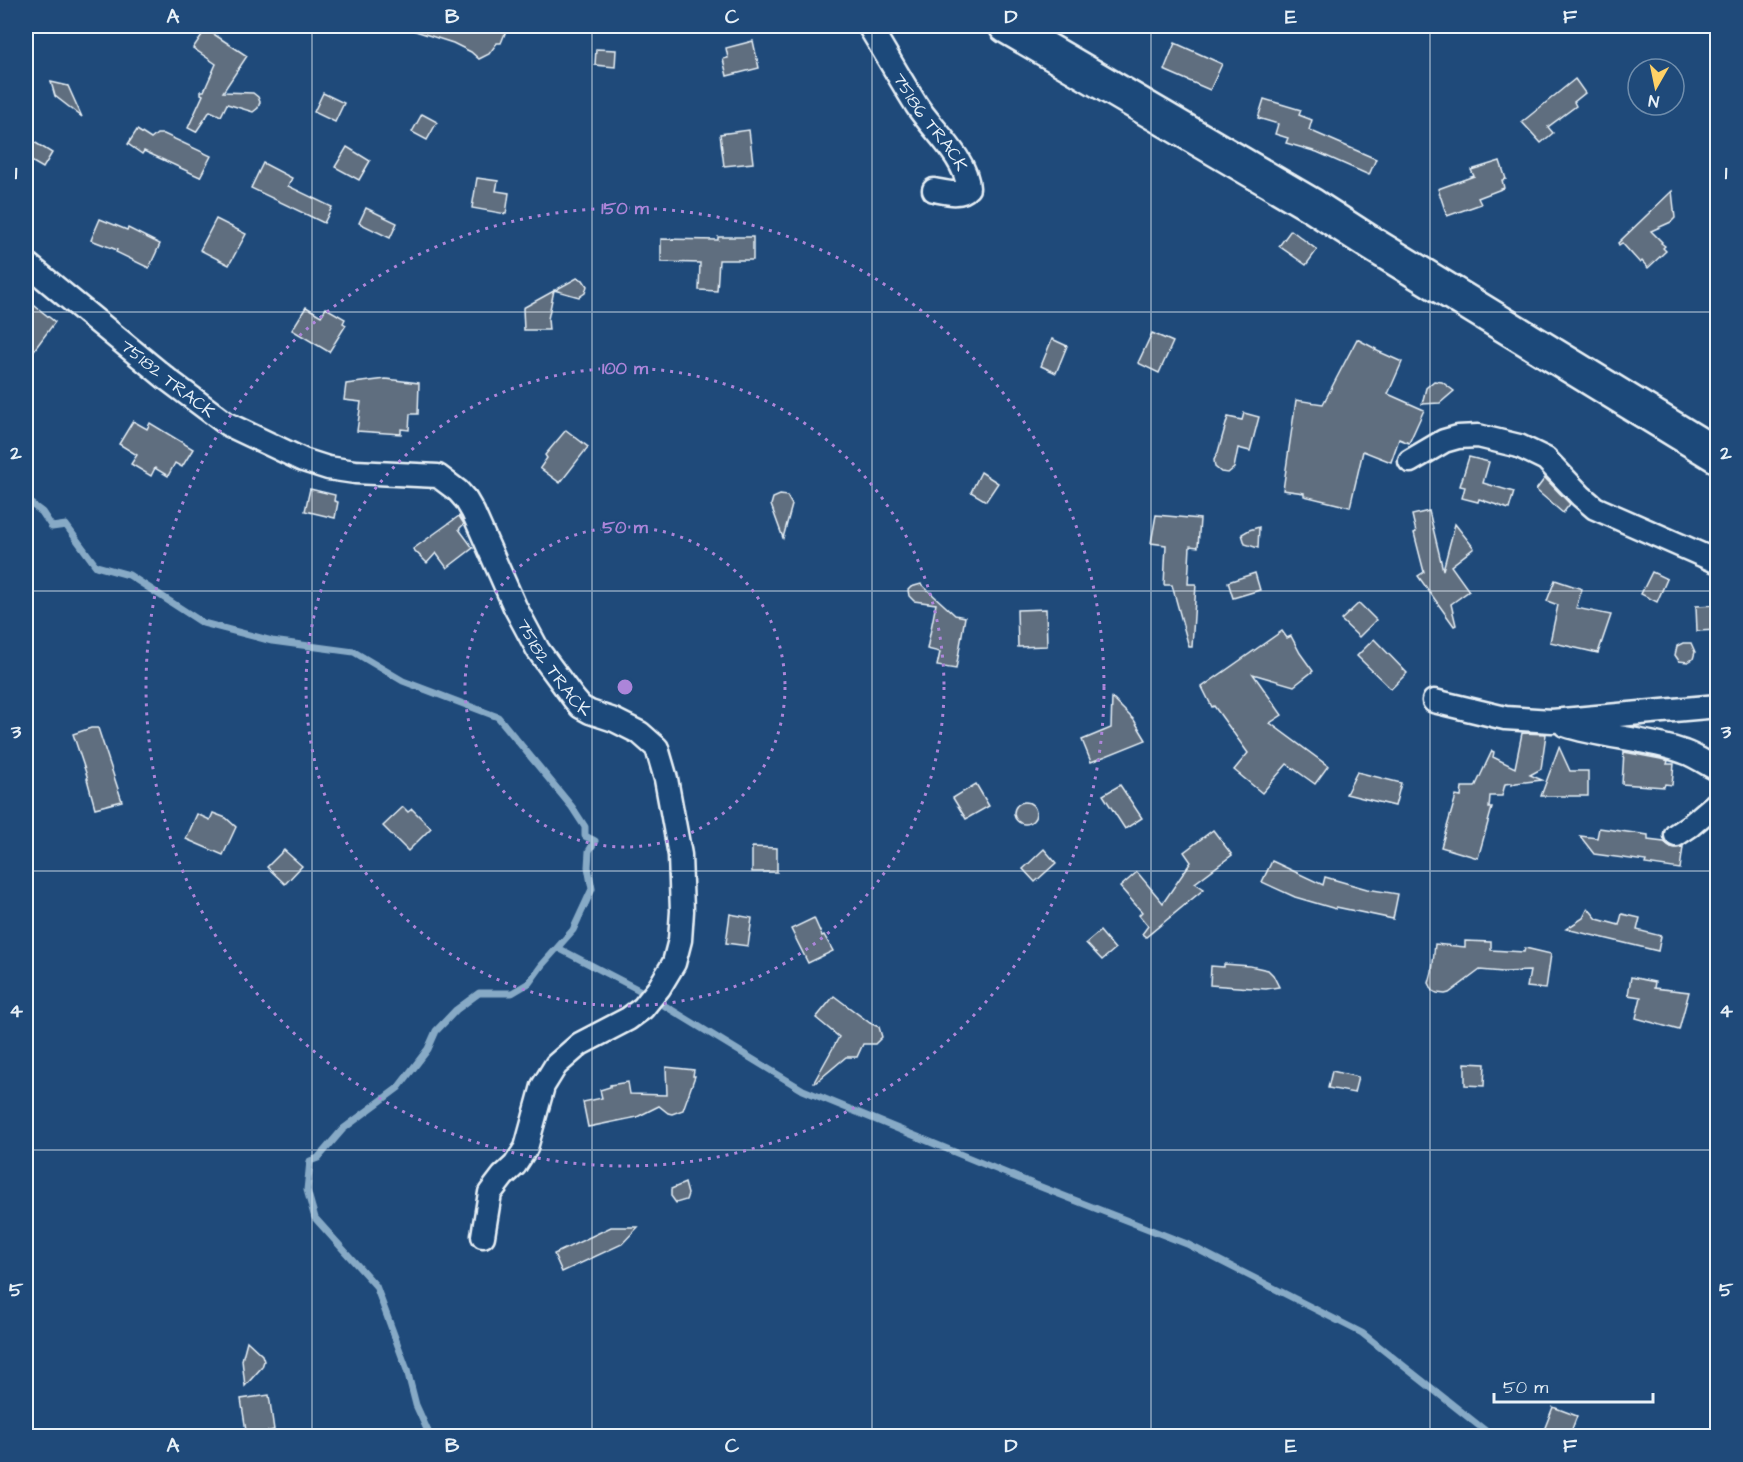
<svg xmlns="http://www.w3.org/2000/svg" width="1743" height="1462" font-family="'Architects Daughter',sans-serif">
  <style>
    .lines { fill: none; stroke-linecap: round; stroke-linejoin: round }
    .stream { stroke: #87aac6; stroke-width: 7 }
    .building { fill: #5f6e7f; stroke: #e8f1f8; stroke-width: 1.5 }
    .street-casing { stroke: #e8f1f8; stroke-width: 27 }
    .secondary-casing { stroke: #e8f1f8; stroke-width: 38 }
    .street { stroke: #1f4a7a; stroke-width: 22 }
    .secondary { stroke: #1f4a7a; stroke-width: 33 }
    .grid { fill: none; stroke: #e8f1f8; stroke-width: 1.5; stroke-opacity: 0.55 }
    .ring { fill: none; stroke: #ac85d9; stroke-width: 3; stroke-dasharray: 3 6 }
    .labels { text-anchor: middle; stroke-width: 4.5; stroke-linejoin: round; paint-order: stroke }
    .street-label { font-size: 18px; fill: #e8f1f8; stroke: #1f4a7a }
    .centre { fill: #ac85d9; stroke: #1f4a7a; stroke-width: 3 }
    .ring-label { font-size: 18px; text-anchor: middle; font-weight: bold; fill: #ac85d9; stroke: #1f4a7a; stroke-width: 4.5; stroke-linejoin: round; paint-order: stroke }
    .neatline { fill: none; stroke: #e8f1f8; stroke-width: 2 }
    .grid-label { font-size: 20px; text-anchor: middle; font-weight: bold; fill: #e8f1f8 }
  </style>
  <rect width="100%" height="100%" fill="#1f4a7a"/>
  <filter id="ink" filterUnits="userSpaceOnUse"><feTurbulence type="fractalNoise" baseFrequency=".0167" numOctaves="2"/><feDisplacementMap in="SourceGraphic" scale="12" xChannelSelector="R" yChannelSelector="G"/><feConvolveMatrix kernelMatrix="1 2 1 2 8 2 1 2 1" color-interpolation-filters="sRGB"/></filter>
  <g filter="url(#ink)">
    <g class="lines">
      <g class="stream">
        <path d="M 26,500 L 42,512 L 52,527 L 66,525 L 96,566 L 129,575 L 203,623 L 272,641 L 354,652 L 403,681 L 498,717 L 572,807 L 585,827 L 585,836 L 595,841 L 589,851 L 588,867 L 592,889 L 573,930 L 542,965 L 529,983 L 512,993 L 479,993 L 456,1010 L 436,1031 L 428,1049 L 398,1088 L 343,1129 L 318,1158 L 310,1161 L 307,1190 L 315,1218 L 376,1286 L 407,1370 L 416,1405 L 430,1436"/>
        <path d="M 558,948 L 645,993"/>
        <path d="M 657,1001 L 803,1090 L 1023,1180 L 1187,1244 L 1362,1333 L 1492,1436"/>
      </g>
    </g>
    <g class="building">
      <path d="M 409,26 L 508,26 L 501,43 L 497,43 L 489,54 L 479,59 L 471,52 L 453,43 L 409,29 Z"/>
      <path d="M 206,29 L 247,56 L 223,92 L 253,93 L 258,97 L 260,102 L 258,108 L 253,112 L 227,104 L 221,116 L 210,111 L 196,132 L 188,128 L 203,95 L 201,94 L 201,91 L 204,91 L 216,64 L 193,48 Z"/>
      <path d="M 753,41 L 759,68 L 727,76 L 723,59 L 728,58 L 726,48 Z"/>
      <path d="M 1175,43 L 1222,64 L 1210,90 L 1164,70 Z"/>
      <path d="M 596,49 L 616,50 L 615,67 L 595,65 Z"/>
      <path d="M 1575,79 L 1585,93 L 1574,102 L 1576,106 L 1548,127 L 1553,133 L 1541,143 L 1522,122 Z"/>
      <path d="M 51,82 L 68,86 L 82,117 L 55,96 Z"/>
      <path d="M 323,93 L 344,103 L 335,122 L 314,112 Z"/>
      <path d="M 1264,99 L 1301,110 L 1299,115 L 1312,120 L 1309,130 L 1376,159 L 1369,175 L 1317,152 L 1286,143 L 1288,138 L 1275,134 L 1278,124 L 1258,118 Z"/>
      <path d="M 422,114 L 437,122 L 427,140 L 412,132 Z"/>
      <path d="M 137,130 L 151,139 L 157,134 L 164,134 L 211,156 L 200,177 L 144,151 L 142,154 L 128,144 Z"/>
      <path d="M 749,130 L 753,163 L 724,166 L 720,134 Z"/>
      <path d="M 26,137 L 52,153 L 43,168 L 26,158 Z"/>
      <path d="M 347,147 L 370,161 L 359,180 L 335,167 Z"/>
      <path d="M 1500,161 L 1506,179 L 1502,180 L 1504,188 L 1478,198 L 1481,204 L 1447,216 L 1438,189 L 1474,176 L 1471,170 Z"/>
      <path d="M 263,163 L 292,178 L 288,186 L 332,207 L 324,223 L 251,188 Z"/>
      <path d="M 477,178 L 498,181 L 496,191 L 509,193 L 506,214 L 472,208 Z"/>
      <path d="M 1672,191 L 1675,218 L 1671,222 L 1651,231 L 1662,242 L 1661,243 L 1665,246 L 1663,248 L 1666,251 L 1648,268 L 1642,261 L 1640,263 L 1622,243 L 1619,245 L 1618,243 Z"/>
      <path d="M 366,208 L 397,223 L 390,238 L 359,223 Z"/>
      <path d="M 100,219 L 127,230 L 128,228 L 160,244 L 149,268 L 116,252 L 117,250 L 91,240 Z"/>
      <path d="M 216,219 L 246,234 L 229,265 L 200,250 Z"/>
      <path d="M 1291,230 L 1317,250 L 1306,265 L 1279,246 Z"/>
      <path d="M 718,237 L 753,237 L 753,260 L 719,260 L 717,291 L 699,290 L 700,263 L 661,262 L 661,239 L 718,240 Z"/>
      <path d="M 577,278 L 583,280 L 587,286 L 585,293 L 579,297 L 554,290 L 548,319 L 549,330 L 524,330 L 523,308 Z"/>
      <path d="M 26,299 L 55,322 L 26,361 Z"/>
      <path d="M 306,307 L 321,316 L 326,308 L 345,319 L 343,323 L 346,325 L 329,352 L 292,330 Z"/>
      <path d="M 1152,333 L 1173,342 L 1159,373 L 1138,363 Z"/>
      <path d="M 1052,339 L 1067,346 L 1056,373 L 1041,366 Z"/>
      <path d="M 1357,339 L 1376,349 L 1375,350 L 1402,362 L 1388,394 L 1424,410 L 1409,443 L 1399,439 L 1391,462 L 1363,451 L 1350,507 L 1304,496 L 1304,493 L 1283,490 L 1296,400 L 1323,404 Z"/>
      <path d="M 386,379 L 419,383 L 418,414 L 410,414 L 409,430 L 401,429 L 401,434 L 357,431 L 361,402 L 344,400 L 346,384 Z"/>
      <path d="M 1434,381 L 1442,382 L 1454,391 L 1440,403 L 1422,404 L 1426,388 Z"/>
      <path d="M 1244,413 L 1259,417 L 1250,451 L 1238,448 L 1234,468 L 1228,473 L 1221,472 L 1215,467 L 1214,460 L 1218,452 L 1228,417 L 1242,420 Z"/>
      <path d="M 133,421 L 147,429 L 150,423 L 193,449 L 182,467 L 175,463 L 168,476 L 155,468 L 151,476 L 131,464 L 137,455 L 119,444 Z"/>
      <path d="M 566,430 L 588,447 L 560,483 L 540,468 L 547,458 L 545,455 Z"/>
      <path d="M 1469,457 L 1489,462 L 1483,483 L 1514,492 L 1509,509 L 1479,499 L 1478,502 L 1462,498 L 1465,487 L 1460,486 Z"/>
      <path d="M 981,472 L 998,483 L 986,501 L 971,492 Z"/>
      <path d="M 1545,478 L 1570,504 L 1563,513 L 1536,490 Z"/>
      <path d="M 310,489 L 335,495 L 334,501 L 338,502 L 335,518 L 305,511 Z"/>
      <path d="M 780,495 L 787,496 L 792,505 L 783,538 L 771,505 L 773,498 Z"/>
      <path d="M 1429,511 L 1443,570 L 1455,524 L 1474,548 L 1451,566 L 1469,591 L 1451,604 L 1456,625 L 1454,626 L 1418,576 L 1424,572 L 1414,533 L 1416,532 L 1412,515 Z"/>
      <path d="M 1156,515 L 1200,519 L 1198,547 L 1190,546 L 1188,584 L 1196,584 L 1192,647 L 1189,647 L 1172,585 L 1164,585 L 1166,545 L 1151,543 Z"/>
      <path d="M 459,516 L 464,524 L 459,529 L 473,548 L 447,568 L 436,553 L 427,563 L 413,549 Z"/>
      <path d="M 1259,527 L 1258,548 L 1245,544 L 1242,534 L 1249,530 Z"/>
      <path d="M 1652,572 L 1667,579 L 1657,602 L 1641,594 Z"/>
      <path d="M 1255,573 L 1260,590 L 1233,598 L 1228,582 Z"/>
      <path d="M 1555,580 L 1582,589 L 1576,608 L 1611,615 L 1598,653 L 1550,642 L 1558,605 L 1547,601 Z"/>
      <path d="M 921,584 L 955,615 L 965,617 L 956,669 L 937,666 L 940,652 L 927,649 L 936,604 L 914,601 L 909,596 L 908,590 L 911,587 Z"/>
      <path d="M 1359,603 L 1376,620 L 1359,637 L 1341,620 Z"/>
      <path d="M 1718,605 L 1718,630 L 1697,631 L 1696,606 Z"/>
      <path d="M 1046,609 L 1047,646 L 1018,647 L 1017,610 Z"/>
      <path d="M 1282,631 L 1287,638 L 1291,636 L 1300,653 L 1313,671 L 1294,686 L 1253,674 L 1282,715 L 1270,723 L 1328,766 L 1315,784 L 1287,764 L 1262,793 L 1234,770 L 1248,753 L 1214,706 L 1212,707 L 1202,687 Z"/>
      <path d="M 1374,639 L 1407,673 L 1391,689 L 1357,656 Z"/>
      <path d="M 1683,643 L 1691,643 L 1695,652 L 1693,659 L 1688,662 L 1679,661 L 1675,655 L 1677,646 Z"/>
      <path d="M 1112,698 L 1134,720 L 1146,740 L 1091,762 L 1082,740 L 1111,728 Z"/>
      <path d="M 91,728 L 98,728 L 122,801 L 95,808 L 87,779 L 88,779 L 73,734 Z"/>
      <path d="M 1522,733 L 1546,734 L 1541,769 L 1530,775 L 1542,780 L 1516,783 L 1512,785 L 1512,783 L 1505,784 L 1502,796 L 1490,796 L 1489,808 L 1492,808 L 1478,858 L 1441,847 L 1456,796 L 1461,797 L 1462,787 L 1475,787 L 1492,751 L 1494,752 L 1493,757 L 1515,768 Z"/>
      <path d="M 1559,747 L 1570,771 L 1588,771 L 1588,796 L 1541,796 Z"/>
      <path d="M 1624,752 L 1666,760 L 1668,761 L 1667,764 L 1674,764 L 1672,785 L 1665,784 L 1664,787 L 1622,784 Z"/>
      <path d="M 1357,772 L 1401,783 L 1395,806 L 1346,794 Z"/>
      <path d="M 976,784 L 989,806 L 966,819 L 953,798 Z"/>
      <path d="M 1120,785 L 1142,818 L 1125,829 L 1103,795 Z"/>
      <circle cx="1025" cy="813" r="11"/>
      <path d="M 403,807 L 408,812 L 412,809 L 431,828 L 408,851 L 383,826 Z"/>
      <path d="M 213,813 L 226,818 L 236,827 L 223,855 L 186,839 L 197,814 L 210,820 Z"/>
      <path d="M 1599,828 L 1648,835 L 1648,840 L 1664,842 L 1671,847 L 1676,848 L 1683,847 L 1680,869 L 1645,864 L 1646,861 L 1594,854 L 1580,836 L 1597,838 Z"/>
      <path d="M 1213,830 L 1232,855 L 1195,883 L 1204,889 L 1146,937 L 1142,934 L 1148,926 L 1139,915 L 1142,912 L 1120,887 L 1137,872 L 1163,903 L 1191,862 L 1184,852 Z"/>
      <path d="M 752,847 L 777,848 L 777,872 L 752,872 Z"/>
      <path d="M 1044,849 L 1056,863 L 1035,882 L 1023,869 Z"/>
      <path d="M 284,850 L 302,866 L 285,884 L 267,867 Z"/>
      <path d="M 1272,861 L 1323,885 L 1325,877 L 1367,889 L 1398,894 L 1393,919 L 1336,907 L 1336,909 L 1295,897 L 1262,882 Z"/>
      <path d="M 1588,908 L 1597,919 L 1619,925 L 1622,914 L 1640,918 L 1637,930 L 1661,936 L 1658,951 L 1566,929 L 1583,918 Z"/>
      <path d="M 730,914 L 752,918 L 748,946 L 726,943 Z"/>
      <path d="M 814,918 L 822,936 L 824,935 L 833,951 L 808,963 L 791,929 Z"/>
      <path d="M 1100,931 L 1115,949 L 1102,960 L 1086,943 Z"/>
      <path d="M 1465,941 L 1491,942 L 1491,950 L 1524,952 L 1525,948 L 1551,954 L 1546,989 L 1527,987 L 1530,971 L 1503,972 L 1480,970 L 1449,993 L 1445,994 L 1437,993 L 1433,991 L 1429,983 L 1432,972 L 1435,944 L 1465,947 Z"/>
      <path d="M 1224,964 L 1250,966 L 1268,970 L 1273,975 L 1279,987 L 1266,989 L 1210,985 L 1211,966 L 1224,967 Z"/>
      <path d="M 1631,977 L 1655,982 L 1654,988 L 1689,992 L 1679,1030 L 1636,1018 L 1641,997 L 1628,995 Z"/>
      <path d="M 834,996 L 870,1023 L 879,1027 L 882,1037 L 875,1044 L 863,1044 L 857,1057 L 846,1057 L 815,1083 L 814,1082 L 839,1037 L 816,1018 Z"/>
      <path d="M 1465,1063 L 1485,1064 L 1484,1086 L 1465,1085 Z"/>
      <path d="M 666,1067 L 694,1070 L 693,1076 L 695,1076 L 683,1110 L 672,1114 L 668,1113 L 659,1106 L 637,1117 L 588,1127 L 583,1102 L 602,1098 L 600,1090 L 610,1087 L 610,1085 L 628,1082 L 630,1094 L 667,1095 Z"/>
      <path d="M 1332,1071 L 1358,1077 L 1354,1093 L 1328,1088 Z"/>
      <path d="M 685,1183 L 688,1194 L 686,1200 L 676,1203 L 671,1196 L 671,1189 Z"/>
      <path d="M 611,1227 L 638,1227 L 622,1244 L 562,1272 L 554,1254 Z"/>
      <path d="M 247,1341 L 262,1355 L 264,1361 L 262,1367 L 245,1386 L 242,1360 Z"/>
      <path d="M 269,1395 L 274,1430 L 265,1432 L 265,1437 L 247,1437 L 241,1399 Z"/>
      <path d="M 1553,1407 L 1577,1416 L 1569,1437 L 1560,1437 L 1544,1430 Z"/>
    </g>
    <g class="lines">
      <g class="street-casing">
        <g id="street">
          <path id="s1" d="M 869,26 C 885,52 900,79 917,106 C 932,129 967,159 968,188 C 960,197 945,192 934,190"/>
          <path id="s2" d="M 26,263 L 167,379 L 227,424 L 303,460 L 328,468 L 355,472 L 438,476 L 458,491 L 466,500 L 473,512 L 515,607 L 538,650 L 574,699 L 581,707 L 590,712 L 614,720 L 640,733 L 657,748 L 666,779 L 680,855 L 682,911 L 680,940 L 674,963 L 659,988 L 643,1008 L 628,1019 L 580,1044 L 556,1065 L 548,1078 L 543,1086 L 526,1148 L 515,1165 L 503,1176 L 490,1193 L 483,1236"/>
          <path d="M 1410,461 L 1444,441 L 1458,437 L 1478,436 L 1519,446 L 1546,459 L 1581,496 L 1595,508 L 1718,562"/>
          <path d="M 1434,701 L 1505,718 L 1552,721 L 1718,706"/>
          <path d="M 1565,725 C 1604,738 1646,738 1684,752 C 1696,756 1707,764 1718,770"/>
          <path d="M 1676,835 L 1691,825 L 1718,802"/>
        </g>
      </g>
      <g class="secondary-casing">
        <path id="secondary" d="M 1006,26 L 1313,206 L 1372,244 L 1718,456"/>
      </g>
      <use href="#street" class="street"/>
      <use href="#secondary" class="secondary"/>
    </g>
  </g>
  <path class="grid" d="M 312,26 L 312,1436M 592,26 L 592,1436M 872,26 L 872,1436M 1151,26 L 1151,1436M 1430,26 L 1430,1436M 26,312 L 1718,312M 26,591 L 1718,591M 26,871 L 1718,871M 26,1150 L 1718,1150"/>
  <g class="ring">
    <circle cx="625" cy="687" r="160"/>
    <circle cx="625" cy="687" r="319"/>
    <circle cx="625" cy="687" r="479"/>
  </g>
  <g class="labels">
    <g class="street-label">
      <text dy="6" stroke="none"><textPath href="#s1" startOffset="114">75186 TRACK</textPath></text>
      <text dy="6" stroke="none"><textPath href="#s2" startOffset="183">75182 TRACK</textPath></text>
      <text dy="6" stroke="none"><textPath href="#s2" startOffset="705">75182 TRACK</textPath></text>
    </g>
  </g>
  <circle cx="625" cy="687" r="9" class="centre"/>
  <g class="ring-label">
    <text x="625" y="214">150 m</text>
    <text x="625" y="374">100 m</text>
    <text x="625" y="533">50 m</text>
  </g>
  <rect width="1743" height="1462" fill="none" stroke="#1f4a7a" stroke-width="66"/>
  <g transform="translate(1656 87) rotate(189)"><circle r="28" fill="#1f4a7a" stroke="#6f8dac" stroke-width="1.5"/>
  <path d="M0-4.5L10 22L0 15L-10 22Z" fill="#ffd166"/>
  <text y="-9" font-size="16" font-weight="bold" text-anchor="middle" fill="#e8f1f8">N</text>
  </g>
  <path d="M1494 1393v9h159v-9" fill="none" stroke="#e8f1f8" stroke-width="3"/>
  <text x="1503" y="1393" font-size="18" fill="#e8f1f8" stroke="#1f4a7a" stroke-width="4.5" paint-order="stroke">50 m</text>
  <rect x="33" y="33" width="1677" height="1396" class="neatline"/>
  <g class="grid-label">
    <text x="173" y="23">A</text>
    <text x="452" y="23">B</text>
    <text x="732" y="23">C</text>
    <text x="1011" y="23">D</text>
    <text x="1291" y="23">E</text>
    <text x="1570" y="23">F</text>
    <text x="16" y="179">1</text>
    <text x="1726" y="179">1</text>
    <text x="16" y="459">2</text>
    <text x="1726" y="459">2</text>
    <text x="16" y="738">3</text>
    <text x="1726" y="738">3</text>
    <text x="16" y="1017">4</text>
    <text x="1726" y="1017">4</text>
    <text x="16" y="1296">5</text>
    <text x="1726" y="1296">5</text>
    <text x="173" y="1452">A</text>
    <text x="452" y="1452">B</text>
    <text x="732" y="1452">C</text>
    <text x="1011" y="1452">D</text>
    <text x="1291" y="1452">E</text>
    <text x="1570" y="1452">F</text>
  </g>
</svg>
